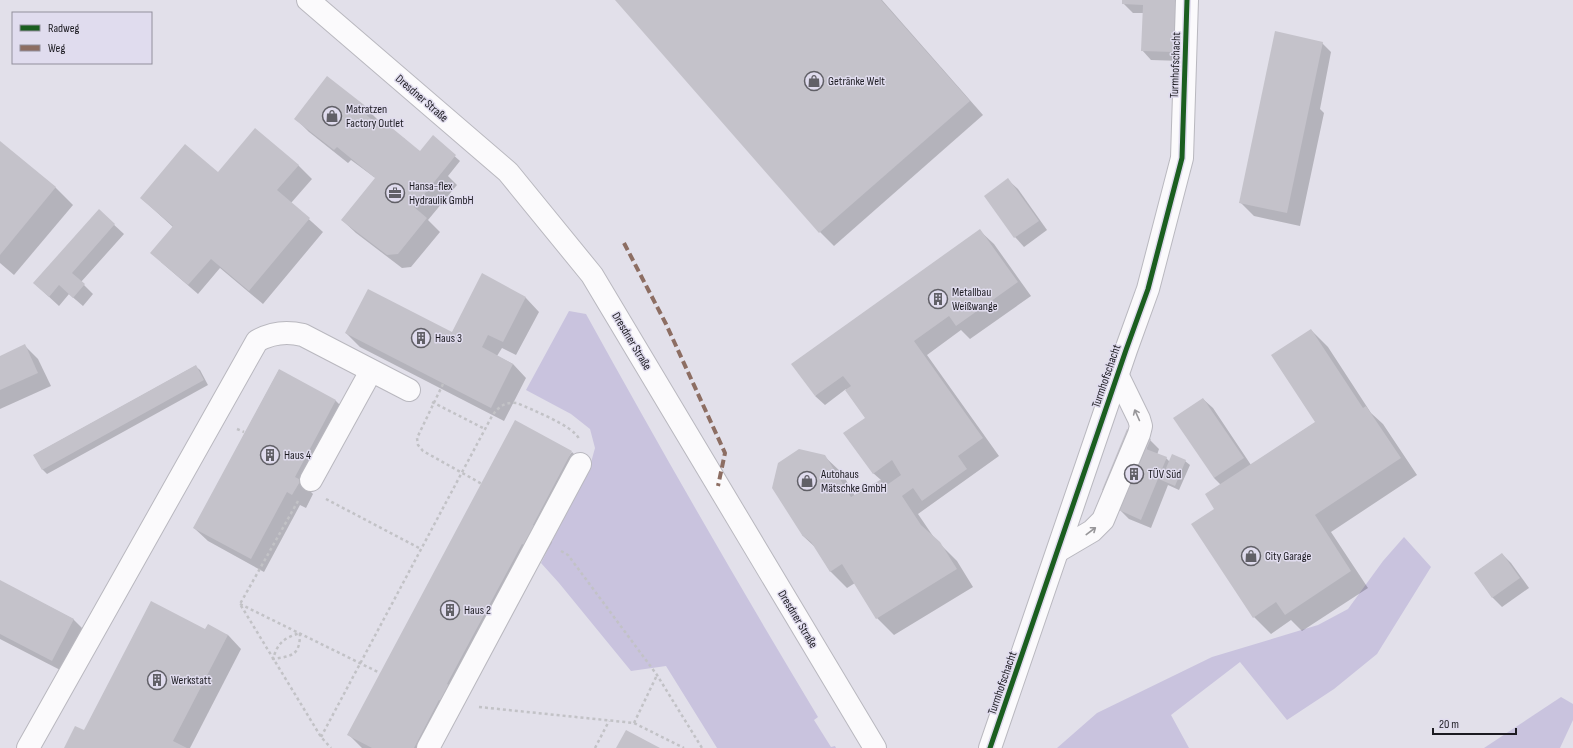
<svg xmlns="http://www.w3.org/2000/svg" width="1573" height="748" font-family="'Sofia Sans Condensed',sans-serif">
  <style>
    .forest { fill: #c9c3de }
    .shadow { fill: #0003 }
    .building { fill: #c4c2ca }
    .lines { fill: none; stroke-linecap: round; stroke-linejoin: round }
    .minor-casing { stroke: #b9b8bf; stroke-width: 24 }
    .major-casing { stroke: #b9b8bf; stroke-width: 24 }
    .path { stroke: #c2c2c6; stroke-width: 2.5; stroke-dasharray: 3 3; stroke-linecap: butt }
    .minor { stroke: #fbfafc; stroke-width: 22 }
    .major { stroke: #fbfafc; stroke-width: 22 }
    .quiet { stroke: #8d6e63; stroke-width: 4; stroke-dasharray: 8 4; stroke-linecap: butt }
    .cycleway-casing { stroke: #e0dcee; stroke-width: 8 }
    .cycleway { stroke: #1b5e20; stroke-width: 5 }
    .oneway { stroke: #979699 }
    .labels { text-anchor: middle; stroke-width: 3; stroke-linejoin: round; paint-order: stroke }
    .street-label { font-size: 12px; fill: #1c1b21; stroke: #e0dcee }
    .poi-label { font-size: 12px; fill: #1c1b21; stroke: #e0dcee; text-anchor: start }
  </style>
  <rect width="100%" height="100%" fill="#e2e0ea"/>
  <g class="forest">
    <path d="M 569,311 L 586,314 C 661,450 738,584 818,717 L 814,720 L 831,747 L 835,746 L 836,748 L 717,748 L 666,666 L 631,671 L 559,583 L 541,563 L 590,466 L 595,448 L 590,429 L 571,414 L 526,390 Z"/>
    <path d="M 1404,537 L 1431,567 L 1377,654 L 1334,689 L 1287,720 L 1240,662 L 1171,715 L 1189,748 L 1057,748 L 1097,713 L 1212,657 L 1318,625 L 1348,609 L 1383,561 Z"/>
    <path d="M 1561,697 L 1573,704 L 1573,720 L 1560,748 L 1484,748 Z"/>
  </g>
  <g class="shadow">
    <path d="M 616,0 L 882,0 L 983,115 L 834,246 L 820,232 Z"/>
    <path d="M 1123,0 L 1185,0 L 1182,61 L 1151,60 L 1142,50 L 1144,13 L 1133,13 L 1123,3 Z"/>
    <path d="M 1322,43 L 1331,52 L 1320,109 L 1324,113 L 1300,226 L 1254,216 L 1240,202 Z"/>
    <path d="M 327,78 L 367,109 L 380,122 L 405,139 L 374,177 L 351,160 L 348,163 L 309,132 L 296,119 Z"/>
    <path d="M 433,137 L 460,161 L 448,176 L 457,185 L 428,220 L 440,232 L 411,267 L 402,268 L 356,233 L 342,220 L 424,155 Z"/>
    <path d="M 0,142 L 56,188 L 73,205 L 14,275 L 0,263 Z"/>
    <path d="M 298,165 L 312,179 L 291,203 L 323,232 L 263,304 L 220,268 L 198,294 L 161,262 L 173,227 L 141,198 Z"/>
    <path d="M 1008,180 L 1018,189 L 1047,230 L 1024,247 L 1015,237 Z"/>
    <path d="M 99,211 L 124,234 L 81,282 L 93,294 L 83,306 L 69,294 L 59,306 L 34,283 Z"/>
    <path d="M 980,231 L 994,244 L 1031,296 L 970,339 L 961,330 L 927,355 L 999,456 L 918,514 L 935,539 L 957,561 L 973,587 L 894,635 L 877,618 L 855,583 L 847,588 L 830,571 L 816,548 L 802,535 L 824,456 L 842,473 L 855,496 L 881,480 L 873,473 L 866,418 L 846,389 L 825,405 L 815,396 Z"/>
    <path d="M 483,275 L 526,298 L 539,312 L 516,355 L 502,348 L 497,356 L 513,364 L 526,378 L 504,421 L 360,347 L 346,333 L 452,333 Z"/>
    <path d="M 1311,330 L 1328,347 L 1371,413 L 1383,424 L 1417,475 L 1331,532 L 1368,588 L 1302,631 L 1291,620 L 1271,634 L 1254,617 L 1216,509 L 1221,485 L 1214,478 L 1203,399 L 1213,408 L 1251,465 L 1316,422 Z"/>
    <path d="M 25,346 L 38,359 L 51,386 L 0,409 L 0,357 Z"/>
    <path d="M 195,366 L 200,370 L 208,385 L 47,474 L 43,470 L 34,455 Z"/>
    <path d="M 279,370 L 336,401 L 349,414 L 309,490 L 313,494 L 306,508 L 300,505 L 264,572 L 208,541 L 194,528 Z"/>
    <path d="M 1150,440 L 1159,449 L 1157,455 L 1166,458 L 1170,462 L 1185,461 L 1190,465 L 1179,490 L 1168,485 L 1151,528 L 1129,519 L 1120,510 Z"/>
    <path d="M 572,452 L 585,465 L 547,537 L 552,542 L 542,560 L 536,557 L 461,696 L 466,701 L 458,716 L 453,713 L 434,748 L 362,748 L 349,735 Z"/>
    <path d="M 1502,554 L 1511,563 L 1529,588 L 1502,607 L 1493,598 L 1475,573 Z"/>
    <path d="M 0,581 L 73,619 L 87,633 L 66,673 L 0,639 Z"/>
    <path d="M 206,630 L 228,635 L 241,649 L 190,748 L 65,748 Z"/>
  </g>
  <g class="building">
    <path d="M 615,0 L 881,0 L 970,101 L 819,233 Z"/>
    <path d="M 1122,0 L 1176,0 L 1173,52 L 1141,51 L 1143,5 L 1122,4 Z"/>
    <path d="M 1275,31 L 1323,42 L 1287,213 L 1239,203 Z"/>
    <path d="M 327,76 L 368,108 L 364,113 L 377,124 L 381,119 L 420,151 L 433,135 L 456,155 L 414,207 L 427,218 L 398,254 L 387,255 L 341,220 L 375,178 L 337,147 L 334,150 L 294,119 Z"/>
    <path d="M 255,128 L 299,165 L 277,190 L 310,218 L 249,291 L 211,259 L 188,285 L 150,253 L 173,226 L 140,198 L 185,144 L 218,172 Z"/>
    <path d="M 0,141 L 56,187 L 0,255 Z"/>
    <path d="M 1008,178 L 1039,221 L 1014,238 L 984,196 Z"/>
    <path d="M 99,209 L 115,224 L 72,273 L 85,284 L 73,298 L 59,285 L 49,297 L 33,283 Z"/>
    <path d="M 980,229 L 1018,282 L 956,326 L 949,316 L 914,341 L 983,438 L 958,456 L 967,469 L 922,501 L 913,488 L 902,496 L 921,525 L 940,542 L 957,569 L 876,619 L 842,564 L 830,572 L 811,542 L 802,535 L 772,488 L 778,463 L 799,449 L 825,455 L 851,497 L 880,480 L 884,487 L 901,475 L 892,460 L 873,474 L 843,433 L 865,418 L 845,390 L 851,386 L 843,376 L 815,396 L 791,364 Z"/>
    <path d="M 482,273 L 526,297 L 503,342 L 488,335 L 482,347 L 513,364 L 491,408 L 345,333 L 368,289 L 452,332 Z"/>
    <path d="M 1311,329 L 1363,408 L 1366,406 L 1401,458 L 1315,515 L 1351,571 L 1285,615 L 1276,602 L 1253,618 L 1191,524 L 1214,509 L 1205,494 L 1315,422 L 1271,355 Z"/>
    <path d="M 25,344 L 38,373 L 0,390 L 0,356 Z"/>
    <path d="M 196,365 L 204,380 L 42,470 L 33,455 Z"/>
    <path d="M 279,369 L 336,400 L 295,477 L 301,480 L 292,495 L 287,492 L 251,559 L 193,528 Z"/>
    <path d="M 1203,398 L 1244,458 L 1214,478 L 1173,418 Z"/>
    <path d="M 515,420 L 572,451 L 533,525 L 539,528 L 528,547 L 522,544 L 447,684 L 453,687 L 445,703 L 439,700 L 414,748 L 372,748 L 347,735 Z"/>
    <path d="M 1127,429 L 1151,439 L 1146,449 L 1167,457 L 1141,520 L 1119,510 L 1124,498 L 1102,490 Z"/>
    <path d="M 1172,454 L 1186,460 L 1175,486 L 1161,480 Z"/>
    <path d="M 1502,553 L 1520,578 L 1492,598 L 1474,573 Z"/>
    <path d="M 0,580 L 74,619 L 52,661 L 0,634 Z"/>
    <path d="M 151,601 L 205,629 L 208,624 L 228,635 L 173,741 L 187,748 L 64,748 L 75,726 L 84,730 Z"/>
    <path d="M 626,730 L 660,748 L 616,748 Z"/>
  </g>
  <g class="lines">
    <g class="minor-casing">
      <g id="minor">
        <path d="M 311,480 L 371,371"/>
        <path d="M 1058,551 L 1092,531 L 1103,520 L 1139,434 L 1141,426 L 1139,419 L 1117,374"/>
        <path d="M 28,748 L 257,341 C 271,333 287,331 303,335 L 409,390"/>
        <path d="M 428,748 L 580,464"/>
        <path d="M 990,748 L 1126,350 L 1148,289 L 1182,158 L 1187,0"/>
      </g>
    </g>
    <g class="major-casing">
      <path id="major" d="M 308,0 L 508,172 L 592,275 L 875,748"/>
    </g>
    <g class="path">
      <path d="M 443,384 L 417,438 L 418,445 L 423,451 L 482,484"/>
      <path d="M 432,402 L 485,429"/>
      <path d="M 237,429 L 244,432"/>
      <path d="M 326,499 L 421,549"/>
      <path d="M 298,501 L 240,604 L 321,737 L 331,748"/>
      <path d="M 561,551 L 568,555 L 657,675 L 702,748"/>
      <path d="M 240,604 L 380,673"/>
      <path d="M 300,633 C 300,655 293,656 273,659 C 278,642 284,638 300,633 Z"/>
      <path d="M 479,707 L 634,723 L 684,748"/>
      <path d="M 634,723 L 657,675"/>
      <path d="M 321,737 L 492,416 C 499,406 505,402 517,403 C 530,409 574,426 579,439"/>
      <path d="M 595,748 L 609,721"/>
    </g>
    <use href="#minor" class="minor"/>
    <use href="#major" class="major"/>
    <path class="quiet" d="M 624,243 L 666,324 L 725,453 L 718,486"/>
    <g class="cycleway-casing">
      <path id="cycleway" d="M 990,748 L 1126,350 L 1148,289 L 1182,158 L 1187,0"/>
    </g>
    <use href="#cycleway" class="cycleway"/>
  </g>
  <defs><path id="oneway-shaft" d="M-6 0H5M1.5-3L5.5 0L1.5 3" fill="none" stroke-width="1.6" stroke-linecap="round" stroke-linejoin="round"/></defs>
  <g class="oneway">
    <use href="#oneway-shaft" transform="translate(1137 415) rotate(-114)"/>
    <use href="#oneway-shaft" transform="translate(1091 531) rotate(-37)"/>
  </g>
  <defs>
    <g id="shop-ring" transform="scale(1)"><circle r="9.5" fill="#e0dcee" stroke="#616067" stroke-width="1.5"/><path d="M-5-2.5h2.3a2.7 3.5 0 0 1 5.4 0H5L5.5 6h-11ZM-1.5-2.5h3a1.5 2.3 0 0 0-3 0Z" fill="#616067"/></g>
    <g id="office-ring" transform="scale(1)"><circle r="9.5" fill="#e0dcee" stroke="#616067" stroke-width="1.5"/><path d="M-6-3h4V-5.5h4V-3h4V5H-6ZM-1-4.5V-3h2v-1.5ZM-6 0V1H6V0Z" fill="#616067"/></g>
    <g id="building-ring" transform="scale(1)"><circle r="9.5" fill="#e0dcee" stroke="#616067" stroke-width="1.5"/><path d="M-4-6H4V6H1V3H-1V6H-4ZM-2.5-4.3h1.7v1.8h-1.7ZM.8-4.3h1.7v1.8H.8ZM-2.5-1h1.7V.8h-1.7ZM.8-1h1.7V.8H.8Z" fill="#616067"/></g>
  </defs>
  <g fill-rule="evenodd">
    <use href="#shop-ring" x="814" y="81"/>
    <use href="#shop-ring" x="332" y="116"/>
    <use href="#office-ring" x="395" y="193"/>
    <use href="#building-ring" x="938" y="299"/>
    <use href="#building-ring" x="421" y="338"/>
    <use href="#building-ring" x="270" y="455"/>
    <use href="#building-ring" x="1134" y="474"/>
    <use href="#shop-ring" x="807" y="481"/>
    <use href="#shop-ring" x="1251" y="556"/>
    <use href="#building-ring" x="450" y="610"/>
    <use href="#building-ring" x="157" y="680"/>
  </g>
  <g class="labels">
    <g class="street-label">
      <text transform="translate(1175 65) rotate(-88)" y="4">Turmhofschacht</text>
      <text transform="translate(422 98) rotate(41)" y="4">Dresdner Straße</text>
      <text transform="translate(632 341) rotate(59)" y="4">Dresdner Straße</text>
      <text transform="translate(1106 376) rotate(-71)" y="4">Turmhofschacht</text>
      <text transform="translate(798 619) rotate(59)" y="4">Dresdner Straße</text>
      <text transform="translate(1002 683) rotate(-71)" y="4">Turmhofschacht</text>
    </g>
    <g class="poi-label">
      <text x="828" y="85">Getränke Welt</text>
      <text x="346" y="113">Matratzen<tspan x="346" dy="14">Factory Outlet</tspan></text>
      <text x="409" y="190">Hansa-flex<tspan x="409" dy="14">Hydraulik GmbH</tspan></text>
      <text x="952" y="296">Metallbau<tspan x="952" dy="14">Weißwange</tspan></text>
      <text x="435" y="342">Haus 3</text>
      <text x="284" y="459">Haus 4</text>
      <text x="821" y="478">Autohaus<tspan x="821" dy="14">Mätschke GmbH</tspan></text>
      <text x="1148" y="478">TÜV Süd</text>
      <text x="1265" y="560">City Garage</text>
      <text x="464" y="614">Haus 2</text>
      <text x="171" y="684">Werkstatt</text>
    </g>
  </g>
  <rect x="12" y="12" width="140" height="52" fill="#e0dcee" stroke="#928f9c"/>
  <rect x="20" y="25" width="20" height="6" fill="#1b5e20" stroke="#928f9c"/>
  <text x="48" y="32" font-size="12" fill="#1c1b21">Radweg</text>
  <rect x="20" y="45" width="20" height="6" fill="#8d6e63" stroke="#928f9c"/>
  <text x="48" y="52" font-size="12" fill="#1c1b21">Weg</text>
  <path d="M1433 728v6h83v-6" fill="none" stroke="#1c1b21" stroke-width="2"/>
  <text x="1439" y="728" font-size="12" fill="#1c1b21" stroke="#e0dcee" stroke-width="3" paint-order="stroke">20 m</text>
</svg>
